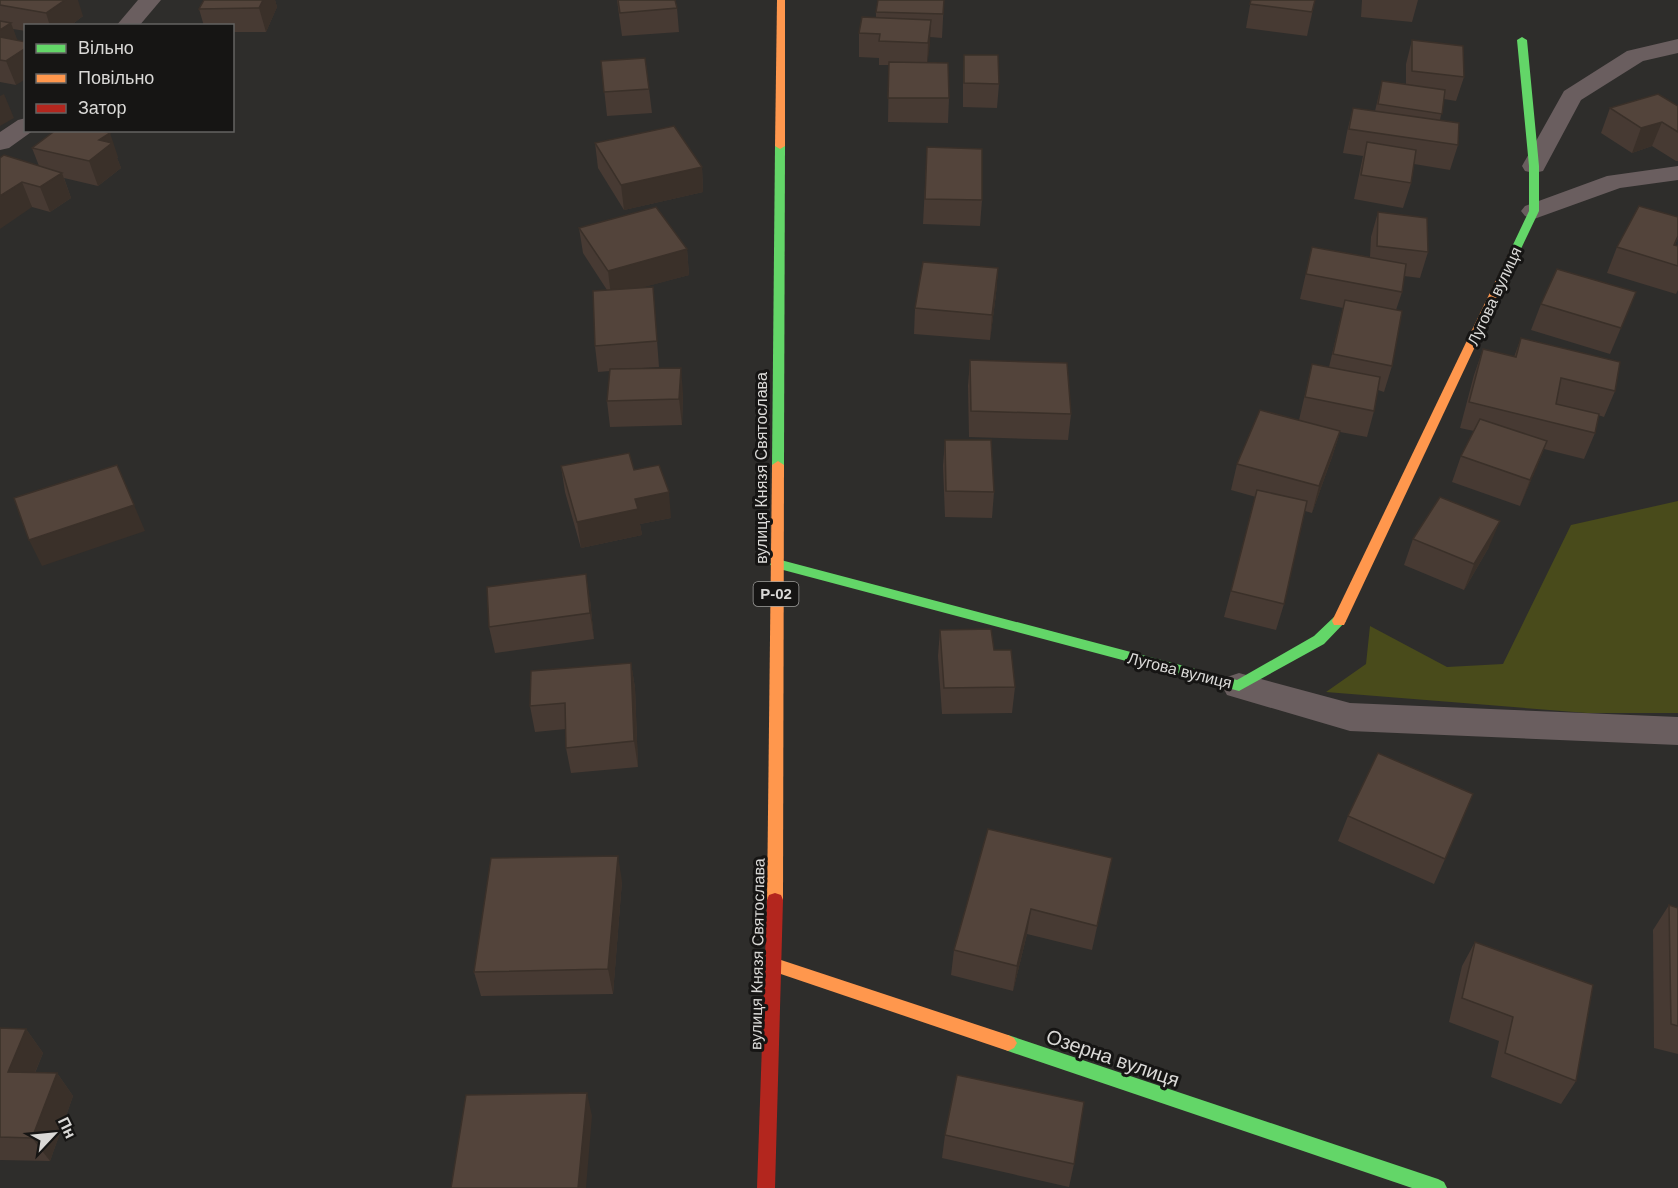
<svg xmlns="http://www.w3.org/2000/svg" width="1678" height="1188" font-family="Helvetica,sans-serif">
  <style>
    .green { fill: #494b1b }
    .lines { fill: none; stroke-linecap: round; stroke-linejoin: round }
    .street { fill: #6a5e5f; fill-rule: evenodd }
    .fast { fill: #63d668; fill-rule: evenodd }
    .slow { fill: #ff974d; fill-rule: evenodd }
    .jam { fill: #b3261e; fill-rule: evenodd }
    .wall { fill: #473a33 }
    .shaded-wall { fill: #3a3029 }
    .building { fill: #53443b; stroke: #3a3029; stroke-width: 1.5 }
    .labels { text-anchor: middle; stroke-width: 6; stroke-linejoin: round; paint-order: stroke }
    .shield { fill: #161514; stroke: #9f9e9c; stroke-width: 1.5 }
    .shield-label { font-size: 15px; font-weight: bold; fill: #dad9d7 }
    .street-label { font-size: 16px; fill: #dad9d7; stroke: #161514 }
    .near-street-label { font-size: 20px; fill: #dad9d7; stroke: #161514 }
  </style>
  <rect width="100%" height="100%" fill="#2e2d2b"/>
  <path class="green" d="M 1678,501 L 1678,713 L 1587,713 L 1326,692 L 1366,664 L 1370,626 L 1447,667 L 1503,664 L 1571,525 Z"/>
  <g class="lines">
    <g class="street">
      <path d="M 138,0 L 161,0 L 139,26 L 116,26 Z"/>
      <path d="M 1678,39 L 1678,53 L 1643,61 L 1581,100 L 1543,171 L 1534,173 L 1525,171 L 1522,166 L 1564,91 L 1627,51 Z"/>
      <path d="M 26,118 L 26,130 L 34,130 L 9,148 L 0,150 L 0,132 L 18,120 Z"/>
      <path d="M 1678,166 L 1678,180 L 1620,188 L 1534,219 L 1525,216 L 1521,211 L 1525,206 L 1607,176 Z"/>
      <path d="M 1239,673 L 1350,703 L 1678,717 L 1678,745 L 1350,731 L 1227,695 L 1222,686 L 1227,677 Z"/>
    </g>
    <g class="fast">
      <path d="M 1522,37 L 1527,40 L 1539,166 L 1539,211 L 1520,251 L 1515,254 L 1510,251 L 1529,211 L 1529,166 L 1517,40 Z"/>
      <path d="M 780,143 L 785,146 L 784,465 L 778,469 L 772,465 L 775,146 Z"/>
      <path d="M 777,559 L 1237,680 L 1314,636 L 1334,617 L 1344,617 L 1346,621 L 1324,644 L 1239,691 L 772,567 L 770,564 Z"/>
      <path d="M 1008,1035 L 1438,1179 L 1444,1182 L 1447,1188 L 1412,1188 L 1008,1051 L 1002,1048 L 999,1043 L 1002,1038 Z"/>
    </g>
    <g class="slow">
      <path d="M 777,0 L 785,0 L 785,146 L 780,149 L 775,146 Z"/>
      <path d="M 1515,248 L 1520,251 L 1346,621 L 1344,625 L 1334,625 L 1332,621 L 1510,251 Z"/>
      <path d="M 778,461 L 784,465 L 783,900 L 781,905 L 775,907 L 769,905 L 767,900 L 772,465 Z"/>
      <path d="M 775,958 L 1008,1035 L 1014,1038 L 1017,1043 L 1014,1048 L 1008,1051 L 769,970 L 767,965 L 769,960 Z"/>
    </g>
    <path class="jam" d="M 775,893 L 781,895 L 783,900 L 775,1188 L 757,1188 L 767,900 L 769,895 Z"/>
  </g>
  <g class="wall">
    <path d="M 0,0 L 83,16 L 70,26 L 26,26 L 26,31 L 13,29 L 17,41 L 16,85 L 0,82 Z"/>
    <path d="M 204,0 L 275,0 L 277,7 L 266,32 L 232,32 L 232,26 L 204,26 L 199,9 Z"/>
    <path d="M 617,0 L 675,0 L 677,8 L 679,32 L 622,36 Z"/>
    <path d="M 944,0 L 942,38 L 930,37 L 927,63 L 949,98 L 948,123 L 888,122 L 889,65 L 879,65 L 879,58 L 859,57 L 859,33 L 876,18 L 876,12 Z"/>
    <path d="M 1251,0 L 1315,0 L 1307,36 L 1246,28 Z"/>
    <path d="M 1362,0 L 1418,0 L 1412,22 L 1361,17 Z"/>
    <path d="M 1412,40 L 1464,77 L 1456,101 L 1444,99 L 1440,120 L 1458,145 L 1450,170 L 1414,164 L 1411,183 L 1403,208 L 1354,199 L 1363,156 L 1343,153 L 1347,132 L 1353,108 L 1375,111 L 1382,81 L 1406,84 L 1406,64 Z"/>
    <path d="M 964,55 L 999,84 L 997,108 L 963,107 L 963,78 Z"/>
    <path d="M 601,61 L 649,89 L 652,113 L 607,116 Z"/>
    <path d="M 1678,106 L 1678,161 L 1676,161 L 1652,146 L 1632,153 L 1601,133 L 1610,108 Z"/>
    <path d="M 595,143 L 702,167 L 703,192 L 624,210 L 598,168 Z"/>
    <path d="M 927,147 L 982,200 L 980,226 L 923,224 Z"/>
    <path d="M 32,148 L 118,157 L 117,158 L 121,168 L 98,186 L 64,178 L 71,198 L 50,212 L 32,207 L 0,158 L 39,166 Z"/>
    <path d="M 1378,212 L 1428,252 L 1420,278 L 1404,276 L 1402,292 L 1396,310 L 1392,366 L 1384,392 L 1378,390 L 1374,411 L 1367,437 L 1340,432 L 1332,457 L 1312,513 L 1305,511 L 1284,604 L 1276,630 L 1224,617 L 1256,497 L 1231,490 L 1237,464 L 1299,420 L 1312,364 L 1329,367 L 1343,308 L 1300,299 L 1312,247 L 1370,257 L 1371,237 Z"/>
    <path d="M 1678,217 L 1678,238 L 1675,245 L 1678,246 L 1678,290 L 1676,294 L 1607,273 L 1617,247 Z"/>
    <path d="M 579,228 L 687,249 L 689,275 L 643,287 L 653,287 L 659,367 L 642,368 L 683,393 L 682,425 L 610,427 L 607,401 L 610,371 L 598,372 L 595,346 L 607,290 L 583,253 Z"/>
    <path d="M 998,268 L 996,294 L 990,340 L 914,334 L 915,308 Z"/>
    <path d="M 1636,292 L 1610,354 L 1531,330 L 1541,304 Z"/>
    <path d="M 1521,338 L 1615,391 L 1604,417 L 1598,415 L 1595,433 L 1584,459 L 1544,449 L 1520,506 L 1452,482 L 1461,456 L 1474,431 L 1460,428 L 1474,375 L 1483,349 L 1514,357 Z"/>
    <path d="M 970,360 L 1071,414 L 1068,440 L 969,437 L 968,386 Z"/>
    <path d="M 945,440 L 994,492 L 992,518 L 945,517 L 943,466 Z"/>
    <path d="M 561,466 L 634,470 L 671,518 L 640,524 L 642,535 L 581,548 L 565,492 Z"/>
    <path d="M 1413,539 L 1489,547 L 1464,590 L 1404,565 Z"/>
    <path d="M 590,600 L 594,639 L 495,653 L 489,627 Z"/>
    <path d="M 940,630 L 994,650 L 1015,687 L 1012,713 L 942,714 L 938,656 Z"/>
    <path d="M 631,663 L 635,688 L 638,767 L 571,773 L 566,748 L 566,729 L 535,732 L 530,706 Z"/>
    <path d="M 1348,816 L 1445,859 L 1434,884 L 1338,841 Z"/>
    <path d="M 1112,858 L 1092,950 L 1027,934 L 1013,991 L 951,975 L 954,950 Z"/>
    <path d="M 622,881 L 613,994 L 481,996 L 474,972 Z"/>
    <path d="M 1669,905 L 1678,908 L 1678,1054 L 1654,1048 L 1653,930 Z"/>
    <path d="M 1475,942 L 1576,1081 L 1561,1104 L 1491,1077 L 1499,1041 L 1449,1022 L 1462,966 Z"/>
    <path d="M 0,1028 L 26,1029 L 43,1053 L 35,1073 L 57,1073 L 73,1096 L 50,1161 L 0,1160 Z"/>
    <path d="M 945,1135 L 1074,1164 L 1069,1187 L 942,1158 Z"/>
  </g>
  <g class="shaded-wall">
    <path d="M 65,0 L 78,0 L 83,16 L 70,26 L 50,26 L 46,13 Z"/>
    <path d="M 263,0 L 275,0 L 277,7 L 266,32 L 259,8 Z"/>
    <path d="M 931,20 L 930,44 L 927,67 L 928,43 Z"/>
    <path d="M 11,23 L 20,47 L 0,55 L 0,30 Z"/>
    <path d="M 26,48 L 26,79 L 16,85 L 6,61 Z"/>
    <path d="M 4,94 L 14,118 L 0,126 L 0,96 Z"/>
    <path d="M 1662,122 L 1652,146 L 1632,153 L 1641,128 Z"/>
    <path d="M 110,133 L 118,157 L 117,158 L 121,168 L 98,186 L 89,161 L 99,140 Z"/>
    <path d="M 702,167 L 703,192 L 624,210 L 621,185 Z"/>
    <path d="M 62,173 L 71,198 L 50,212 L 40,187 Z"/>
    <path d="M 22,182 L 32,207 L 0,229 L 0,196 Z"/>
    <path d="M 687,249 L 689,275 L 611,296 L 608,271 Z"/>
    <path d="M 998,268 L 996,294 L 990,340 L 992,315 Z"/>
    <path d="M 681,368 L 683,393 L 682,425 L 679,399 Z"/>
    <path d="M 1340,431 L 1332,457 L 1312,513 L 1319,486 Z"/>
    <path d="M 1547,441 L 1537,467 L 1520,506 L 1530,480 Z"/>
    <path d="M 669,492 L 671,518 L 640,524 L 642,535 L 581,548 L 577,522 L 635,499 Z"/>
    <path d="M 134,505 L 145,531 L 42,566 L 29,540 Z"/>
    <path d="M 1500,521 L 1489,547 L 1464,590 L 1474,564 Z"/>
    <path d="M 586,574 L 590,600 L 594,639 L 590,613 Z"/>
    <path d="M 631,663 L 635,688 L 638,767 L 634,741 Z"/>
    <path d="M 618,856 L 622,881 L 613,994 L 608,969 Z"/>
    <path d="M 1031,909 L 1027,934 L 1013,991 L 1017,966 Z"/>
    <path d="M 26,1029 L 43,1053 L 25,1096 L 8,1072 Z"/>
    <path d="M 57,1073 L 73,1096 L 50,1161 L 32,1138 Z"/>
    <path d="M 587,1093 L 592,1116 L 586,1188 L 578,1188 Z"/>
  </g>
  <g class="building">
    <path d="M 0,0 L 65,0 L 46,13 L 0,5 Z"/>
    <path d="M 204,0 L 263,0 L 259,8 L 199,9 Z"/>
    <path d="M 618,0 L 675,0 L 677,8 L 620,13 Z"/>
    <path d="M 878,0 L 944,0 L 943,14 L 876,12 Z"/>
    <path d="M 1251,0 L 1315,0 L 1312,12 L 1250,4 Z"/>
    <path d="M 862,17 L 931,20 L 928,43 L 879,41 L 880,34 L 859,33 Z"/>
    <path d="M 0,21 L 11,23 L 0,30 Z"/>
    <path d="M 0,37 L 26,42 L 26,48 L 6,61 L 0,60 Z"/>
    <path d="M 1412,40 L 1463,46 L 1464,77 L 1412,71 Z"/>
    <path d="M 964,55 L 998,55 L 999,84 L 964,83 Z"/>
    <path d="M 645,58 L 649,89 L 604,92 L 601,61 Z"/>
    <path d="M 889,62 L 948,63 L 949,98 L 888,98 Z"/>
    <path d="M 1382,81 L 1445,90 L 1442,114 L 1378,104 Z"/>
    <path d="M 1658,94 L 1678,106 L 1678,132 L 1662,122 L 1641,128 L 1610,108 Z"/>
    <path d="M 1353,108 L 1459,123 L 1458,145 L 1349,129 Z"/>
    <path d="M 674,126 L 702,167 L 621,185 L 595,143 Z"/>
    <path d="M 56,130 L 100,130 L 110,133 L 99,140 L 112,143 L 89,161 L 32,148 Z"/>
    <path d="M 1367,142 L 1416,150 L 1411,183 L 1361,175 Z"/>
    <path d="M 927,147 L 982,149 L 982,200 L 925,199 Z"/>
    <path d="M 4,155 L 62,173 L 40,187 L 22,182 L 0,196 L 0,158 Z"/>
    <path d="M 1639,206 L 1678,217 L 1678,236 L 1674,245 L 1678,246 L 1678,266 L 1617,247 Z"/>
    <path d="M 656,207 L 687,249 L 608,271 L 579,228 Z"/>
    <path d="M 1378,212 L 1427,218 L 1428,252 L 1377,246 Z"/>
    <path d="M 1312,247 L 1406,264 L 1402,292 L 1306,274 Z"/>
    <path d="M 923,262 L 998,268 L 992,315 L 915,308 Z"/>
    <path d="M 1557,269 L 1636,292 L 1621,328 L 1541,304 Z"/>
    <path d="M 653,287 L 657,341 L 595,346 L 593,291 Z"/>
    <path d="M 1345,300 L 1402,311 L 1392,366 L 1333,354 Z"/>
    <path d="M 1521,338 L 1620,362 L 1615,391 L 1561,378 L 1556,404 L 1599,414 L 1595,433 L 1469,402 L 1483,349 L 1516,357 Z"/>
    <path d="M 970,360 L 1067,363 L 1071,414 L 971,411 Z"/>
    <path d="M 1312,364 L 1380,377 L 1374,411 L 1305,397 Z"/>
    <path d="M 681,368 L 679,399 L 607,401 L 610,369 Z"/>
    <path d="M 1260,410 L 1340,431 L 1319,486 L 1237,464 Z"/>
    <path d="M 1480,419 L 1547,441 L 1530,480 L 1461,456 Z"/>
    <path d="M 945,440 L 991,440 L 994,492 L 946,491 Z"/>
    <path d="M 629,453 L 634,470 L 659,465 L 669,492 L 635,499 L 638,509 L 577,522 L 561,466 Z"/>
    <path d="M 117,465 L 134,505 L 29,540 L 14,498 Z"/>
    <path d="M 1257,490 L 1307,501 L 1284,604 L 1231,591 Z"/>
    <path d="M 1440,497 L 1500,521 L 1474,564 L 1413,539 Z"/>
    <path d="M 586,574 L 590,613 L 489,627 L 487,587 Z"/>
    <path d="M 991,629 L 994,650 L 1011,650 L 1015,687 L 944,688 L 940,630 Z"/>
    <path d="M 631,663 L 634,741 L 566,748 L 565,703 L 530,706 L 531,671 Z"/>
    <path d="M 1378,753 L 1473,794 L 1445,859 L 1348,816 Z"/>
    <path d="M 988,829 L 1112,858 L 1097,926 L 1031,909 L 1017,966 L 954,950 Z"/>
    <path d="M 618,856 L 608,969 L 474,972 L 491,858 Z"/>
    <path d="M 1669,905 L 1678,908 L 1678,1026 L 1671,1024 Z"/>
    <path d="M 1475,942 L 1593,985 L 1576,1081 L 1505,1053 L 1513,1017 L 1462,998 Z"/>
    <path d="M 0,1028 L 26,1029 L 8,1072 L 57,1073 L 32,1138 L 0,1137 Z"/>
    <path d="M 957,1075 L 1084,1102 L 1074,1164 L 945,1135 Z"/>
    <path d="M 587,1093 L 578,1188 L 451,1188 L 466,1095 Z"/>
  </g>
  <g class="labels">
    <rect class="shield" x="753.5" y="582" width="45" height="24" rx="4.5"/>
    <g class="shield-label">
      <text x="776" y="599">Р-02</text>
    </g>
    <g class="street-label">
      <text transform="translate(1494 296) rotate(-65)" y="6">Лугова вулиця</text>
      <text transform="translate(761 468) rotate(-90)" y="6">вулиця Князя Святослава</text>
      <text transform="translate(1180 670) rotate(14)" y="6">Лугова вулиця</text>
      <text transform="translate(757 954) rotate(-89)" y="6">вулиця Князя Святослава</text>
    </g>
    <g class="near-street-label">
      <text transform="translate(1113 1058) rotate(19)" y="7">Озерна вулиця</text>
    </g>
  </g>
  <rect x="24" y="24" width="210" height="108" fill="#161514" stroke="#646362" stroke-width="1.5"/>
  <rect x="36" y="44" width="30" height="9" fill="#63d668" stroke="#646362" stroke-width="1.5"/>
  <text x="78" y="54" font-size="18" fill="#dad9d7">Вільно</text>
  <rect x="36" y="74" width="30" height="9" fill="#ff974d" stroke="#646362" stroke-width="1.5"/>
  <text x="78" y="84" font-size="18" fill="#dad9d7">Повільно</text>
  <rect x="36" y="104" width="30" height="9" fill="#b3261e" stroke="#646362" stroke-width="1.5"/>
  <text x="78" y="114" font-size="18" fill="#dad9d7">Затор</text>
  <g transform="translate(54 1134) rotate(64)" stroke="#161514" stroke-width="4.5" paint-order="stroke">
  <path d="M0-4.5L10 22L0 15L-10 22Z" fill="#dad9d7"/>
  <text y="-9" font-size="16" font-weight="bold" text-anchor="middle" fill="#dad9d7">Пн</text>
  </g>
</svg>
